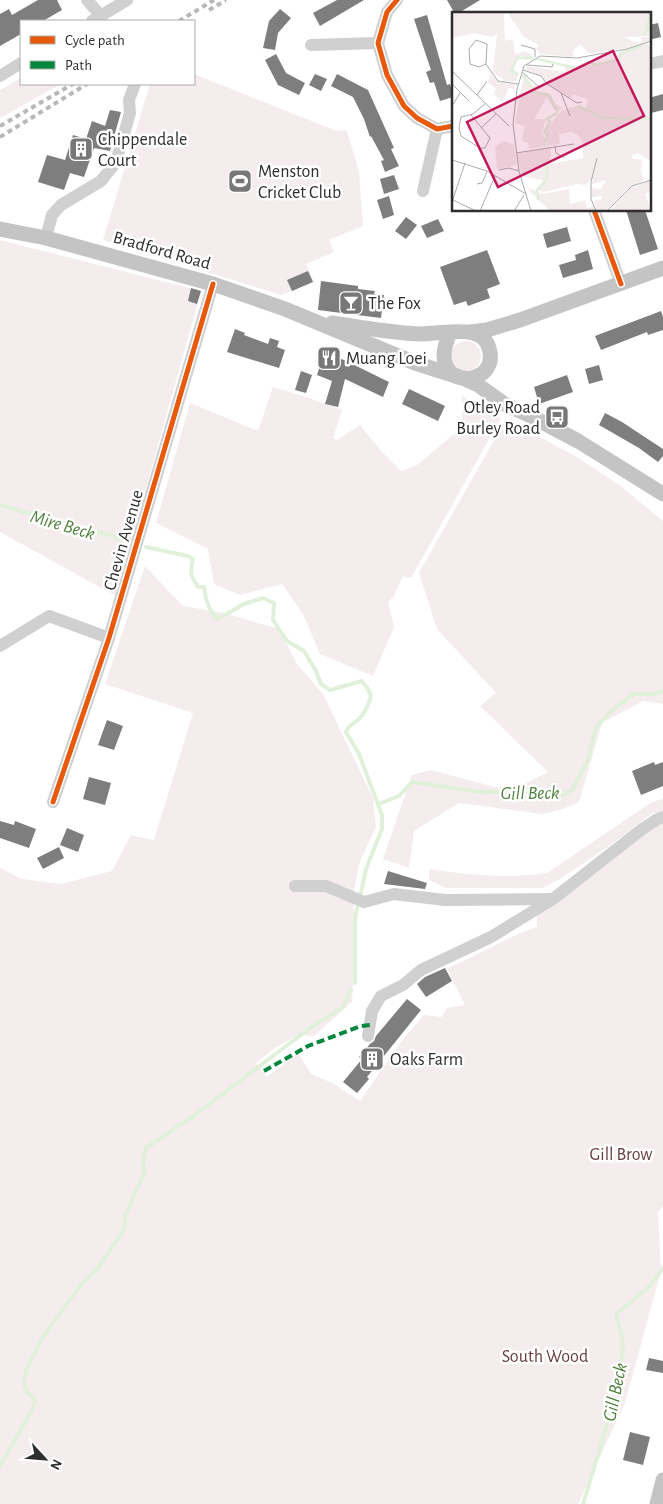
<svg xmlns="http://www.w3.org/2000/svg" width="663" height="1504" font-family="'Alegreya Sans',sans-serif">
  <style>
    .green { fill: #f4eced }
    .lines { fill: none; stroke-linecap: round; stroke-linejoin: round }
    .stream { stroke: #e0f0da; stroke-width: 4 }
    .building { fill: #7e7e7e }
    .minor { stroke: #d0d0d0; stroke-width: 12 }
    .major { stroke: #c4c4c4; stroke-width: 15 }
    .rail { stroke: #b8b8b8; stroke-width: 4; stroke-dasharray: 5 4; stroke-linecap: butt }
    .quiet { stroke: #00873e; stroke-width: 4; stroke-dasharray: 8 4; stroke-linecap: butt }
    .cycleway-casing { stroke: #fff; stroke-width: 8 }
    .cycleway { stroke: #e8590c; stroke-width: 5 }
    .labels { text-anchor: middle; stroke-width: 5; stroke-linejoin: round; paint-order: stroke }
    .poi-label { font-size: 18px; fill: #2e2e2e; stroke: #fff; text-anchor: start }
    .street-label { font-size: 18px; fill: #2e2e2e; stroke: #fff }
    .park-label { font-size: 18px; fill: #673e43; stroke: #fff }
    .water-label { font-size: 19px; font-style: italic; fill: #4e803c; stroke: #fff }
    .inset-river { fill: none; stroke: #e0f0da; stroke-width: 2.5 }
    .inset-road { fill: none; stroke: #ababab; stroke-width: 1 }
    .view { fill: #c2185b; fill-opacity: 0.15; stroke: #c2185b; stroke-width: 2.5 }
    .inset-edge { fill: none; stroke: #2e2e2e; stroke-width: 2.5 }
  </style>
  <rect width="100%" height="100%" fill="#fff"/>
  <g class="green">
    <path d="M 194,74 L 334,130 L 347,131 L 359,172 L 363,226 L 329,240 L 334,252 L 306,264 L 314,282 L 281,295 L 103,240 L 150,84 L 194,84 Z"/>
    <path d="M 21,78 L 21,84 L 61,84 L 0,118 L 0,90 Z"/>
    <path d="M 0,240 L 201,291 L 116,596 L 0,532 Z"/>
    <circle cx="466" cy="356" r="15"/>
    <path d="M 273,387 L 309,398 L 342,410 L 333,438 L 337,440 L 360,425 L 382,452 L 401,471 L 417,465 L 462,427 L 462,396 L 501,418 L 411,578 L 403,576 L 394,596 L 388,602 L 394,627 L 373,676 L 320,654 L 303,614 L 282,584 L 240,595 L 214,584 L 208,549 L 156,523 L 190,403 L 258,431 Z"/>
    <path d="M 506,419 L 575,456 L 618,484 L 663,521 L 663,704 L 643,701 L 602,723 L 579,802 L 560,810 L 543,814 L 459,803 L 414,831 L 409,868 L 383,859 L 412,775 L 431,770 L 510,791 L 548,772 L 480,706 L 496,693 L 437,629 L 419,573 Z"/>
    <path d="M 145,566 L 183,606 L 224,613 L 279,629 L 297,664 L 323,694 L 373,798 L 376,827 L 360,861 L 354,890 L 354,963 L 352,1002 L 314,1036 L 298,1035 L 276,1047 L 256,1063 L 267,1077 L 298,1053 L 311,1074 L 332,1083 L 360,1101 L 403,1039 L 424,1015 L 442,1017 L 447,1008 L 465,1005 L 447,969 L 520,933 L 537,927 L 537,913 L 639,836 L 663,823 L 663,1206 L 658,1212 L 661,1271 L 625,1403 L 578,1504 L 0,1504 L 0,868 L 22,879 L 61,884 L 112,871 L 131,835 L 154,840 L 193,713 L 105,684 Z"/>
    <path d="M 663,799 L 663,811 L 651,814 L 609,846 L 560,879 L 542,888 L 445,888 L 429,880 L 429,869 C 469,875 507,879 547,873 L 652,802 Z"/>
  </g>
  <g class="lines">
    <g class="stream">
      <path d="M 0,505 L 85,530 L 111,535 L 127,542"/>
      <path d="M 146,547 L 188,556 L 193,559 C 190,573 190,575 198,587 L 204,587 C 206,600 208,610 218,619 L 244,604 L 263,598 L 274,603 L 273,620 L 287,641 L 304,651 L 316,671 L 321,684 L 330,690 L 362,681 L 368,689 L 371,696 C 369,703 365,712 360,718 C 354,724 349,724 346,732 L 359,754 L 382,815 L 382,829 L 366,869 L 360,897"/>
      <path d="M 379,804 L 399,796 L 412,782 L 481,792 L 530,791 L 563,795 L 573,789 L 587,762 L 596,728 L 610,712 L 633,694 L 654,694 L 663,691"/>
      <path d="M 355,983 L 355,919 L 358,903"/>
      <path d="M 0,1466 L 32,1410 L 35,1400 L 31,1395 L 27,1393 L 24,1383 L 26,1370 L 42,1338 L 80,1286 L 98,1268 L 124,1230 L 125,1216 L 144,1173 L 143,1157 L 146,1148 L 195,1115 L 310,1028 L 343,1007 L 351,990"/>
      <path d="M 583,1504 L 619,1385 L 623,1343 L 616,1314 L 649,1287 L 663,1268"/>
    </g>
  </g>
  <g class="building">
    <path d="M 38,0 L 57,0 L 62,10 L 43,21 L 21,21 L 21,34 L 0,46 L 0,14 L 9,9 L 12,15 Z"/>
    <path d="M 337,0 L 364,0 L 320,26 L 313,13 Z"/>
    <path d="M 447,0 L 480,0 L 457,14 L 455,14 Z"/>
    <path d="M 280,9 L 291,18 L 278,33 L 275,50 L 263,48 L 269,21 Z"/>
    <path d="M 427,15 L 447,85 L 450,84 L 453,94 L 453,97 L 440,101 L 434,82 L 430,83 L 426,72 L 431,70 L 414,19 Z"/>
    <path d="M 658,23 L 661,37 L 649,40 L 649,25 Z"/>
    <path d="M 276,54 L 286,73 L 305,83 L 299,95 L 278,85 L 265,60 Z"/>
    <path d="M 315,74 L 327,79 L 321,91 L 309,85 Z"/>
    <path d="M 337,74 L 368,90 L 394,148 L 391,149 L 399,166 L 385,172 L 381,161 L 384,160 L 371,136 L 370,137 L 364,119 L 353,97 L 331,86 Z"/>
    <path d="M 663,94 L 663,110 L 651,113 L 649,98 Z"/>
    <path d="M 110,110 L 121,112 L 110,151 L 94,148 L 84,177 L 70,173 L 64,190 L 38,182 L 47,155 L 65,160 L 73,135 L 86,139 L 92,121 L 105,126 Z"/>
    <path d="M 394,175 L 399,189 L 384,194 L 380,179 Z"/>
    <path d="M 389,196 L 394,215 L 383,219 L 377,200 Z"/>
    <path d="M 626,210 L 645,210 L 658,249 L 640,255 Z"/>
    <path d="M 406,217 L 417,225 L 406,239 L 395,231 Z"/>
    <path d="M 438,219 L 444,231 L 427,238 L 421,226 Z"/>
    <path d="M 567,227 L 571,241 L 547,248 L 543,234 Z"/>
    <path d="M 487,250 L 500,284 L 487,289 L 490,298 L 468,306 L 466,301 L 454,305 L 440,267 Z"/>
    <path d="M 588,250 L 593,269 L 563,278 L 559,265 L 576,260 L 575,255 Z"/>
    <path d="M 308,271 L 313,282 L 292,291 L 287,280 Z"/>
    <path d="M 321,281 L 358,286 L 358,289 L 375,291 L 374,294 L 384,295 L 381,318 L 318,310 Z"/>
    <path d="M 191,288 L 201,291 L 197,304 L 188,301 Z"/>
    <path d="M 661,311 L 663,317 L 663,330 L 648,335 L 647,332 L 601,350 L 595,336 Z"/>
    <path d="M 235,329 L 245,333 L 244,335 L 268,344 L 270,338 L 279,341 L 277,347 L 285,350 L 279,368 L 227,352 Z"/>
    <path d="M 324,353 L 344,360 L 389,382 L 383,397 L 345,379 L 338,407 L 325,404 L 332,381 L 317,375 Z"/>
    <path d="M 599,365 L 603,380 L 589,384 L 585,369 Z"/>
    <path d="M 301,371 L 312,375 L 306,393 L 295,390 Z"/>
    <path d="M 567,375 L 573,392 L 539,404 L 534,387 Z"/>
    <path d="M 409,389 L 445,406 L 438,421 L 402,404 Z"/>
    <path d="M 605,413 L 622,422 L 663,449 L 663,456 L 658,462 L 639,448 L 599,425 Z"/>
    <path d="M 107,720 L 123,726 L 114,750 L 98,745 Z"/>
    <path d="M 654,762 L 655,765 L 663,762 L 663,786 L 641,795 L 632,771 Z"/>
    <path d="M 89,777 L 111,783 L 105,805 L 83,799 Z"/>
    <path d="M 0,821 L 14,825 L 15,821 L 36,829 L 29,848 L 0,838 Z"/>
    <path d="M 67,828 L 84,835 L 78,852 L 60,845 Z"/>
    <path d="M 59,847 L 64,858 L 43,869 L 37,858 Z"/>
    <path d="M 388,871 L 427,883 L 425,889 L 384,884 Z"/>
    <path d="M 445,968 L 452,981 L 426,997 L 417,984 L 425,977 Z"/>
    <path d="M 407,999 L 421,1010 L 367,1077 L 369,1079 L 357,1093 L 343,1082 L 362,1059 L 359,1057 L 370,1044 L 374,1041 L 376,1036 Z"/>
    <path d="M 649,1358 L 663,1361 L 663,1373 L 646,1370 Z"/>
    <path d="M 630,1432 L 650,1437 L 643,1465 L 623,1460 Z"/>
  </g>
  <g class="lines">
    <g class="minor">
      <path d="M 87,0 L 101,16"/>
      <path d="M 397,0 L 387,12 L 378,43 L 387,75 L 404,106 L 417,118 L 437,129 L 453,126"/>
      <path d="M 92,21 L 127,0"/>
      <path d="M 311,45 L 378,43"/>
      <path d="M 649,64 L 663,61"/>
      <path d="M 0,76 L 21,63"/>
      <path d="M 423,191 L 437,129"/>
      <path d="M 594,210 L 621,284"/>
      <path d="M 46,238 L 52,215 L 61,205 L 101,181 L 116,162 L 130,113 L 129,100 L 135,84"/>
      <path d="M 0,646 L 49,616 L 109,638"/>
      <path d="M 53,802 L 109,638 L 213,284"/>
      <path d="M 295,886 L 326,886 L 364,902 L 394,894 L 445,900 L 551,899"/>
      <path d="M 368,1036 L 372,1011 L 381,996 L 403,985 L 421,970 L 491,937 L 553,899 L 641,830 L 656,820 L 663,817"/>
    </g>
    <g class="major">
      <path d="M 0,229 L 46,238 L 213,284 L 285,309 L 415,363 L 459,377"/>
      <path d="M 332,323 C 361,327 391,333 420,334 C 435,334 460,329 473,333 C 481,335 487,341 489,348 C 500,383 444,391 444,355 C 444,348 447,340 450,333"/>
      <path d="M 470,332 L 487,330 L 520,320 L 663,268"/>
      <path d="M 465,379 L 478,385 L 506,405 L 525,413 L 578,441 L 663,494"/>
      <path d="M 657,1504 L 663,1480"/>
    </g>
    <g class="rail">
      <path d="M 209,10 L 226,0"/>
      <path d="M 179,21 L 214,0"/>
      <path d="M 0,126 L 73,84"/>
      <path d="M 0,137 L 87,84"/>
    </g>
    <path class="quiet" d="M 264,1071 L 308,1046 L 361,1026 L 370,1025"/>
    <g class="cycleway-casing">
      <g id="cycleway">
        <path d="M 397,0 L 387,12 L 378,43 L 387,75 L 404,106 L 417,118 L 437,129 L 453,126"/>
        <path d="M 594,210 L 621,284"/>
        <path d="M 53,802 L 109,638 L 213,284"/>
      </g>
    </g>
    <use href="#cycleway" class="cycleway"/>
  </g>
  <defs>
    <g id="building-square" transform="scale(1.25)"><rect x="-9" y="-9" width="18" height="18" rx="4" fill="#777" stroke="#fff"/><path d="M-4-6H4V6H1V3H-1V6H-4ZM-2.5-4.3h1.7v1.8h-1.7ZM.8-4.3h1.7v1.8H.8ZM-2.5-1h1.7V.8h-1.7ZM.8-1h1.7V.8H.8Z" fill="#fff"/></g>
    <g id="stadium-square" transform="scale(1.25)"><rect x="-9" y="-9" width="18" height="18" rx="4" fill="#777" stroke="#fff"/><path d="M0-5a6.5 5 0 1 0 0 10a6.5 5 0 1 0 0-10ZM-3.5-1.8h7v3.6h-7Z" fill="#fff"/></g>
    <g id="bar-square" transform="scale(1.25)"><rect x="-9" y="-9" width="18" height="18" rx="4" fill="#777" stroke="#fff"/><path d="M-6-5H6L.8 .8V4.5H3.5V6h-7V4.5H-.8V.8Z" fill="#fff"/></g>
    <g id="restaurant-square" transform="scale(1.25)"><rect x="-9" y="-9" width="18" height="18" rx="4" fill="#777" stroke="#fff"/><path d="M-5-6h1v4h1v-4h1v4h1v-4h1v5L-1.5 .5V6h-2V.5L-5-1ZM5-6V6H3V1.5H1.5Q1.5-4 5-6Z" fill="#fff"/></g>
    <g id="bus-square" transform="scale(1.25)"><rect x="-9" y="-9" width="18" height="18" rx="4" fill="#777" stroke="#fff"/><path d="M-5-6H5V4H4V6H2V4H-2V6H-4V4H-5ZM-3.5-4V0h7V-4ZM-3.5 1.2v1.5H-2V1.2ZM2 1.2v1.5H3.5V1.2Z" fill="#fff"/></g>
  </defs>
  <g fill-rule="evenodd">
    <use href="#building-square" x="81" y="149"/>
    <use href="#stadium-square" x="240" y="181"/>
    <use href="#bar-square" x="351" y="303"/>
    <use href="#restaurant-square" x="329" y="358"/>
    <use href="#bus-square" x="557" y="417"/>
    <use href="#building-square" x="372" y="1059"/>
  </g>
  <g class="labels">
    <g class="poi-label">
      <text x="98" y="145">Chippendale<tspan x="98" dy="21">Court</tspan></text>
      <text x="258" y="177">Menston<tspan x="258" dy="21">Cricket Club</tspan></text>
      <text x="368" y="309">The Fox</text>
      <text x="346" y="364">Muang Loei</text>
      <text x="540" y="413" text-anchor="end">Otley Road<tspan x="540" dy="21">Burley Road</tspan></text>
      <text x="390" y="1065">Oaks Farm</text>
    </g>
    <g class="street-label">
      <text transform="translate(162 250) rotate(16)" y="6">Bradford Road</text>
      <text transform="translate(123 540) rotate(-74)" y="6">Chevin Avenue</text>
    </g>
    <g class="park-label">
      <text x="621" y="1160">Gill Brow</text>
      <text x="545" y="1362">South Wood</text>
    </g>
    <g class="water-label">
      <text transform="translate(63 524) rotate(16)" y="7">Mire Beck</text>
      <text x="530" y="799">Gill Beck</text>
      <text transform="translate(614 1392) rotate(-78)" y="7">Gill Beck</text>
    </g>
  </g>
  <g transform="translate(452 12)">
    <rect width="199" height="199" fill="#fff"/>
    <path d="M 0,0 L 199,0 L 199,24 L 172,25 L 183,30 L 188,31 L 190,25 L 199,25 L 199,28 L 180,35 L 137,42 L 128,32 L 121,39 L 121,45 L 88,42 L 84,37 L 87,33 L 72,25 L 55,0 L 52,2 L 53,29 L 61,27 L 63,42 L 73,39 L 81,44 L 75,48 L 69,44 L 66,48 L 61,57 L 67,61 L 64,69 L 53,69 L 41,60 L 45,22 L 40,25 L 22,21 L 1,26 ZM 195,31 L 199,36 L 199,149 L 186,141 L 180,143 L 181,147 L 190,148 L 189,160 L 192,168 L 174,178 L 154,199 L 145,199 L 143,194 L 143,188 L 149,188 L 150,184 L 140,185 L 140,176 L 149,177 L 154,168 L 140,172 L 141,166 L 133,173 L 125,172 L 92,180 L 84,177 L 92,169 L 70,164 L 65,142 L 99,135 L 98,152 L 131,146 L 131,131 L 126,123 L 120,120 L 107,122 L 108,132 L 95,134 L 94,118 L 109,99 L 127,93 L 138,98 L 134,96 L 136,88 L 122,82 L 119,86 L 97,73 L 89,64 L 72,57 L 75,54 L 114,60 L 113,53 L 118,56 L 167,48 L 166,40 ZM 39,60 L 44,68 L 54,71 L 55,74 L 56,71 L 63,73 L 63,77 L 57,76 L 50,90 L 42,82 L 44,77 L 36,70 ZM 72,62 L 78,73 L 85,75 L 84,79 L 97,81 L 103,92 L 112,97 L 102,98 L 95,85 L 82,107 L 94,107 L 90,120 L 93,126 L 90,135 L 77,137 L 76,130 L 71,130 L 70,126 L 73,114 L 63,111 ZM 51,129 L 62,133 L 65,153 L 45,157 L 43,135 ZM 199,168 L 199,180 L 193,182 L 199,199 L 157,199 L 178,177 ZM 74,175 L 91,182 L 117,177 L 118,192 L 133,188 L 135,196 L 141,194 L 143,199 L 98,199 Z" fill="#f4eced"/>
    <path class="inset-river" d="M 192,23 L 192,20 L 198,17 L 194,14 L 198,8 L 196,0M 85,47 L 124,56 L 137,50 L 145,53 L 167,47 L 168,42 L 189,34M 66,62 L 59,60 L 65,46 L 81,46M 71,63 L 84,81 L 97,83 L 106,100M 126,94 L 151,106 L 199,107M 93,135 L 92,130 L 96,124 L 92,120 L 98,110 L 95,107 L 105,101M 86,188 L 85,178 L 95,167 L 95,153"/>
    <path class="inset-road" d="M 69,33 L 83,37 L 83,45M 34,52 L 35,32 L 24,28 L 17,37 L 18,52 L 27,55 L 34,52 L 46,69 L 66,72M 75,53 L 100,55 L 101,52M 71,58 L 89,64 L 95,72 L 125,91 L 130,90M 0,59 L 57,114M 70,60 L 87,75M 0,72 L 17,89M 109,81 L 118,104M 25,83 L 35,69M 0,94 L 8,81M 19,103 L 38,126 L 33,136 L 28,136 L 9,124 L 7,116 L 9,105 L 21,102 L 34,91M 29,116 L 44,102M 103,134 L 104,141 L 112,146M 64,141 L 122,132M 0,148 L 35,159 L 74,182M 47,158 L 57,156 L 67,159M 25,172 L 30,171 L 35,160M 1,188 L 24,199M 0,190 L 13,151M 28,199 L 43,164M 62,199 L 72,183M 79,199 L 67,159 L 61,112 L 65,77 L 72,54 L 88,44 L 125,46 L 175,37 L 199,29M 144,199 L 139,187 L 139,170 L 145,146M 155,199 L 180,174 L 199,168"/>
    <path class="view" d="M 161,39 L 192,104 L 46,175 L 15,110 Z"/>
    <rect width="199" height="199" class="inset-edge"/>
  </g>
  <rect x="20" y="20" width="175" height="65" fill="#ffffff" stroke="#ababab"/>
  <rect x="30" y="36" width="25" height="8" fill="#e8590c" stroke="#ababab"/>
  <text x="65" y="45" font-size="15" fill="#2e2e2e">Cycle path</text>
  <rect x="30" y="61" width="25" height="8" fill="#00873e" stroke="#ababab"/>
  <text x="65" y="70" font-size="15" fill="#2e2e2e">Path</text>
  <g transform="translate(45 1459) rotate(116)" stroke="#ffffff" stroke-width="4" paint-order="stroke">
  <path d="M0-4L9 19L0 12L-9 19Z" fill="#2e2e2e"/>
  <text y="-8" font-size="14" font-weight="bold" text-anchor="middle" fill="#2e2e2e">N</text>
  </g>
</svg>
